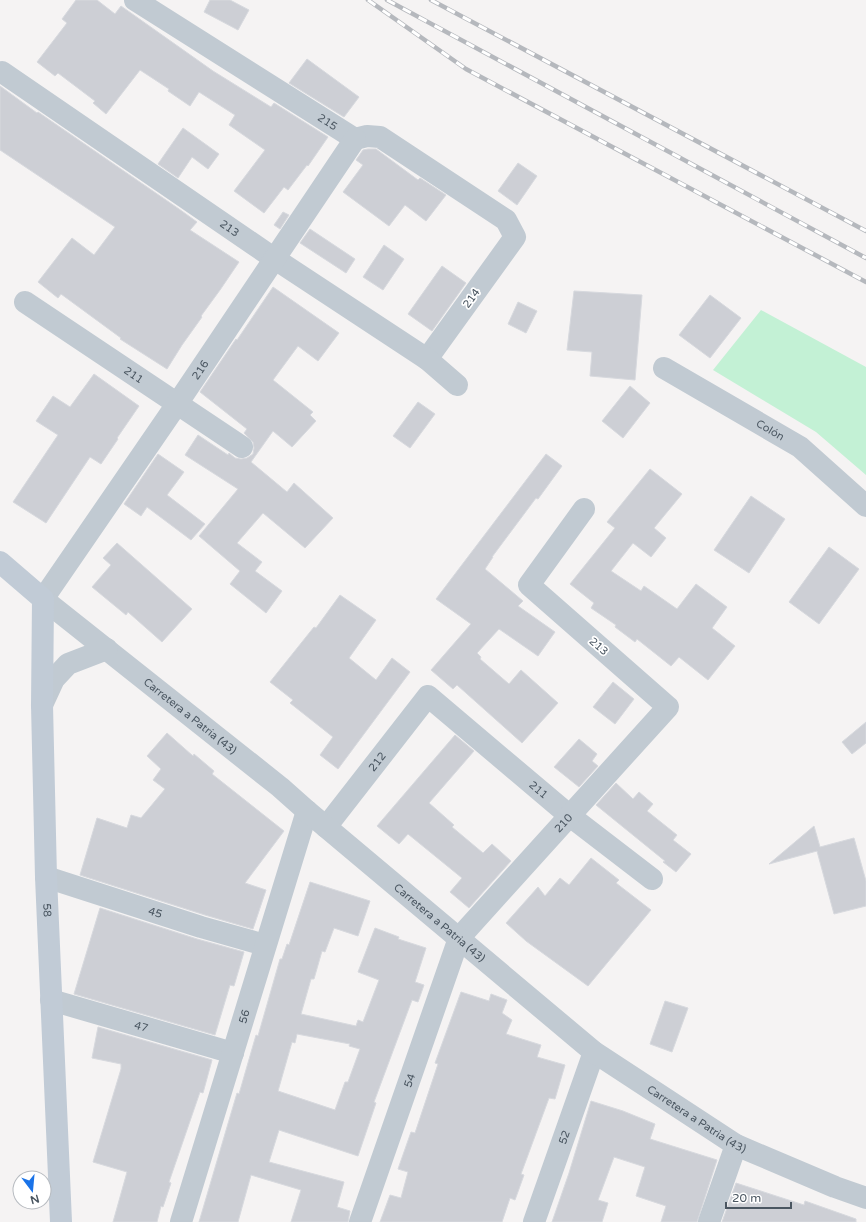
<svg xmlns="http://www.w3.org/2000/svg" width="866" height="1222" font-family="'Varela Round',sans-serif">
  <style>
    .green { fill: #c3f1d5 }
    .building { fill: #cdcfd5; stroke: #d7d9de; fill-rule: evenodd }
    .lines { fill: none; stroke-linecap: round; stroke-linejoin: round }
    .minor { stroke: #c1cad2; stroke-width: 22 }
    .tertiary { stroke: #c1cad2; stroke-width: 22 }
    .secondary { stroke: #c1cbd6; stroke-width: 22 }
    .rail-casing { stroke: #b5b8bd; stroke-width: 4.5 }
    .rail { stroke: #fff; stroke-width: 3; stroke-dasharray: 9; stroke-linecap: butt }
    .labels { text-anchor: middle; stroke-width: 3.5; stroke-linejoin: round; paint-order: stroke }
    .street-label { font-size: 11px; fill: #4a5661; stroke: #fff }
  </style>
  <rect width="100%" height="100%" fill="#f5f3f3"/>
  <path class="green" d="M 761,310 L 866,367 L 866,475 L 816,432 L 713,370 Z"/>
  <g class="building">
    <path d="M 76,0 L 97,0 L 115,14 L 121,6 L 213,71 L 271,107 L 274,103 L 328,137 L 308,166 L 307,165 L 288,190 L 284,187 L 264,213 L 234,191 L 265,150 L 229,125 L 235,115 L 199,92 L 190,106 L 168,91 L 169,89 L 140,70 L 106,114 L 93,103 L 95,101 L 58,73 L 55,76 L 37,62 L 67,23 L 62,19 Z"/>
    <path d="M 210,0 L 230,0 L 249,10 L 238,30 L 204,12 Z"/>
    <path d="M 307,59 L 359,97 L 344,117 L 289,83 Z"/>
    <path d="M 0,86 L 37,113 L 38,112 L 179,209 L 197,222 L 190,230 L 239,262 L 220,290 L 201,316 L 202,317 L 182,345 L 167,369 L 120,339 L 121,338 L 61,294 L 58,298 L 38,282 L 72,238 L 94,255 L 115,227 L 0,150 Z"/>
    <path d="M 183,128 L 219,154 L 208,169 L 192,157 L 178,178 L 158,164 Z"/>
    <path d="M 368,149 L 376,149 L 418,180 L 420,178 L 446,195 L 426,221 L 405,205 L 389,226 L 343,192 L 363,165 L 356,160 L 363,150 Z"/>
    <path d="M 518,163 L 537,176 L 517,205 L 498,191 Z"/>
    <path d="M 283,212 L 289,215 L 280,229 L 274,225 Z"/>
    <path d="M 310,229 L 355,259 L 346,273 L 300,243 Z"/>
    <path d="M 384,245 L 404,259 L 383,290 L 363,277 Z"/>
    <path d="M 442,266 L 466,283 L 432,331 L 408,314 Z"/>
    <path d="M 273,287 L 339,333 L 318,361 L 298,346 L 273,380 L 313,412 L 310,415 L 316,421 L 292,447 L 273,431 L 251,462 L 287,492 L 294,483 L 333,518 L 305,548 L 263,513 L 237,543 L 262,562 L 255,571 L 282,591 L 266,613 L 230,584 L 240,571 L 199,536 L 238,489 L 185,455 L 198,435 L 228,455 L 229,453 L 235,458 L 241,459 L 247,458 L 253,454 L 254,448 L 253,442 L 244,433 L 247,429 L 200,392 L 236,339 L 237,340 Z"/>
    <path d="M 574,291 L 642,295 L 635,380 L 590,376 L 592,352 L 567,350 Z"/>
    <path d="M 710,295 L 741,318 L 710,358 L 679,335 Z"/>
    <path d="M 518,302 L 537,311 L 526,333 L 508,324 Z"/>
    <path d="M 94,374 L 139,406 L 117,438 L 118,439 L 101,464 L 90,457 L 46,523 L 13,502 L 58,435 L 36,421 L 53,396 L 70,407 Z"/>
    <path d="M 630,386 L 650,403 L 623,438 L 602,421 Z"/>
    <path d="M 418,402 L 435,414 L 410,448 L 393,436 Z"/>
    <path d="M 158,454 L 184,472 L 167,495 L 205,524 L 191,540 L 147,507 L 141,516 L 124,504 Z"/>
    <path d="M 546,454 L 562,466 L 538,499 L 536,498 L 492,557 L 493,557 L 485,569 L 523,601 L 518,606 L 555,632 L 538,656 L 499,629 L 477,653 L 481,657 L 480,659 L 509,684 L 521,670 L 558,703 L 522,743 L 457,685 L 453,689 L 431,670 L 471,624 L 436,599 Z"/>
    <path d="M 650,469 L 682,494 L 654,528 L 666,538 L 651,557 L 633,543 L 611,571 L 641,591 L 644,586 L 677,609 L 696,584 L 727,607 L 712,628 L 735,646 L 708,680 L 679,657 L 671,666 L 637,639 L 635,642 L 615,627 L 616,625 L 591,608 L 594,603 L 570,584 L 615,528 L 607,522 Z"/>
    <path d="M 751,496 L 785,519 L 749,573 L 714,550 Z"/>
    <path d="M 117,543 L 192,609 L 162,642 L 128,612 L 126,615 L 92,587 L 111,565 L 103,558 Z"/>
    <path d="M 829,547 L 859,569 L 819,624 L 789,602 Z"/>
    <path d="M 340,595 L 376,620 L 349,658 L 376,680 L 392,658 L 410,672 L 338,769 L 320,755 L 333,737 L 290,703 L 293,700 L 270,682 L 314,627 L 316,628 Z"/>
    <path d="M 613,682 L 634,699 L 615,724 L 593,707 Z"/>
    <path d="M 866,722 L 866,743 L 852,754 L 842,742 Z"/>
    <path d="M 167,733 L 193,756 L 194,754 L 214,771 L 212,774 L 284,831 L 245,883 L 266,890 L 253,929 L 205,915 L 80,875 L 97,818 L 127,828 L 131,815 L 141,818 L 165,789 L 153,780 L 161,769 L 147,756 Z"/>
    <path d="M 455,735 L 474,751 L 429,803 L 454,825 L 452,827 L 483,853 L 492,844 L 511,861 L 469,908 L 450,892 L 462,878 L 408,834 L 399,844 L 377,826 Z"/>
    <path d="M 579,739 L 597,754 L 592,761 L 598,766 L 579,787 L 554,767 Z"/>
    <path d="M 616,783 L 633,799 L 639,792 L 653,804 L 647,811 L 677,835 L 673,840 L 691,854 L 676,872 L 663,862 L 665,861 L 596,805 Z"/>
    <path d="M 814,826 L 820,847 L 854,838 L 866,881 L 866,906 L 834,914 L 817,851 L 769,864 Z"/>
    <path d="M 591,858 L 619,880 L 616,883 L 651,910 L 588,986 L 526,941 L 506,923 L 538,887 L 545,896 L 560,878 L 569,885 Z"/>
    <path d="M 310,882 L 370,901 L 358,936 L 334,928 L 325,952 L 322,951 L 314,979 L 311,979 L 301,1014 L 356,1026 L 358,1020 L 363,1022 L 379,980 L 358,972 L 375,928 L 399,937 L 398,939 L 426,948 L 415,982 L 424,985 L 418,1002 L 412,1000 L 374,1102 L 376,1103 L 358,1156 L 279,1130 L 269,1162 L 344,1182 L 337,1207 L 350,1211 L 348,1222 L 291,1222 L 301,1190 L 251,1175 L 238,1222 L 199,1222 L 237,1093 L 239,1094 L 256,1035 L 258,1036 L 280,959 L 282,959 L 287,944 L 289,945 ZM 297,1034 L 350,1044 L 349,1046 L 360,1049 L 348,1082 L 345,1082 L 335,1110 L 278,1091 L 292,1042 L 295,1043 Z"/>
    <path d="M 100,908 L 197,939 L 244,952 L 234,986 L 230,985 L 215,1035 L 74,994 Z"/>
    <path d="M 461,992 L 489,1001 L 491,994 L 507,1000 L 502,1013 L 512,1020 L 506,1034 L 541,1045 L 537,1057 L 565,1065 L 555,1099 L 549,1098 L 521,1174 L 524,1175 L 515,1200 L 510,1198 L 502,1222 L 380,1222 L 390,1195 L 401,1198 L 408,1172 L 398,1169 L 411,1132 L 415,1133 L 438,1064 L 435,1063 Z"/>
    <path d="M 665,1001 L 688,1008 L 672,1052 L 650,1044 Z"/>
    <path d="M 98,1027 L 212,1060 L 203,1093 L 200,1092 L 179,1153 L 169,1182 L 171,1183 L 163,1207 L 161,1206 L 157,1222 L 113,1222 L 127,1172 L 93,1162 L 121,1069 L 121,1064 L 92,1058 Z"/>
    <path d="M 591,1101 L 623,1111 L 655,1124 L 650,1139 L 717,1160 L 697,1222 L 661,1222 L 666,1206 L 636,1196 L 645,1167 L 614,1157 L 598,1200 L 608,1203 L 602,1222 L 552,1222 L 569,1173 Z"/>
    <path d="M 736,1183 L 804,1205 L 805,1201 L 856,1219 L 856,1222 L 722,1222 Z"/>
  </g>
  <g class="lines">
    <g class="minor">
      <path id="s1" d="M 135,0 L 355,139 L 367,136 L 380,137 L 506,220 L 515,237 L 427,359"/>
      <path id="s2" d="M 2,72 L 275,259 L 427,359 L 457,385"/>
      <path id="s3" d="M 25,302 L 242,447"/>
      <path id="s4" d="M 664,368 L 800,447 L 866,506"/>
      <path id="s5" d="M 43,599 L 177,404 L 355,139"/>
      <path id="s6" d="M 326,827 L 428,696 L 570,816 L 652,879"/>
      <path id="s7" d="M 46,877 L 201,927 L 265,945"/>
      <path id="s8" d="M 51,1000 L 233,1053"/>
      <path id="s9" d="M 181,1222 L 307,811"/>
      <path id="s10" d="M 360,1222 L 459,938 L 668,707 L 529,585 L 584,509"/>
      <path id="s11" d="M 534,1222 L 594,1052"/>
      <path d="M 709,1222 L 736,1145"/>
    </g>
    <g class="tertiary">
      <path id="s12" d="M 43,599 L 280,787 L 307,811 L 594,1052 L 736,1145 L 835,1187 L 866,1198"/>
      <path d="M 42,705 L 54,679 L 68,664 L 107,649"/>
    </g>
    <path class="secondary" id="s13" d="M 0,562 L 43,599 L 42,705 L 46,877 L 61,1222"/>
    <g class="rail-casing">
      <g id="rail">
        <path d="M 368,0 L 466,69 L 866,282"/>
        <path d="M 387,0 L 866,258"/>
        <path d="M 431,0 L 866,231"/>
      </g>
    </g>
    <use href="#rail" class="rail"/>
  </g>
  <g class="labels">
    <g class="street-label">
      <text dy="4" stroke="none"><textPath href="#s1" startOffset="228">215</textPath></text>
      <text dy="4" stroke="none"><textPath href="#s2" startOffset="276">213</textPath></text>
      <text transform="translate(471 298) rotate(-54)" y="4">214</text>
      <text dy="4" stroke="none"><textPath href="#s5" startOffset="278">216</textPath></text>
      <text dy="4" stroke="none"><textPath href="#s3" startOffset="131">211</textPath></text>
      <text dy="4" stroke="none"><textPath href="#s4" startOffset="123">Colón</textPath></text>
      <text transform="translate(599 646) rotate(41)" y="4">213</text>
      <text dy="4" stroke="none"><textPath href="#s12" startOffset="188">Carretera a Patria (43)</textPath></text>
      <text dy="4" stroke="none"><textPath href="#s6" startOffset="83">212</textPath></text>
      <text dy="4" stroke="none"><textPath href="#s6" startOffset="311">211</textPath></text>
      <text dy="4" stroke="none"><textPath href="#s10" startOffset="456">210</textPath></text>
      <text dy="4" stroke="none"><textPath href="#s13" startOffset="368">58</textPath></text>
      <text dy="4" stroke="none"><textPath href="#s7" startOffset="115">45</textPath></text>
      <text dy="4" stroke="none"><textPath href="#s12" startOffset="512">Carretera a Patria (43)</textPath></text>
      <text dy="4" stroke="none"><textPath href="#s9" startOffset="215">56</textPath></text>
      <text dy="4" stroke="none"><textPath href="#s8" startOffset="94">47</textPath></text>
      <text dy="4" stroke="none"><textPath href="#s10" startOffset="150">54</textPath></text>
      <text dy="4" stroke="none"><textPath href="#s12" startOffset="836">Carretera a Patria (43)</textPath></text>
      <text dy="4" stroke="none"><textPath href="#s11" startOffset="90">52</textPath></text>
    </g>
  </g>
  <g transform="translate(32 1190) rotate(164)"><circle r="19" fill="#ffffff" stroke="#b7bbc0"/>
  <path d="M0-3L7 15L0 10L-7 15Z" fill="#1a73e8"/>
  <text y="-6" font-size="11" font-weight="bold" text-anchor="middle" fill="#4a5661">N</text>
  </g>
  <path d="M726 1202v6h65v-6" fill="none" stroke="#4a5661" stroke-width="2"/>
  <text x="732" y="1202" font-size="12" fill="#4a5661" stroke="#ffffff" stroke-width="3" paint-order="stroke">20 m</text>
</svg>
